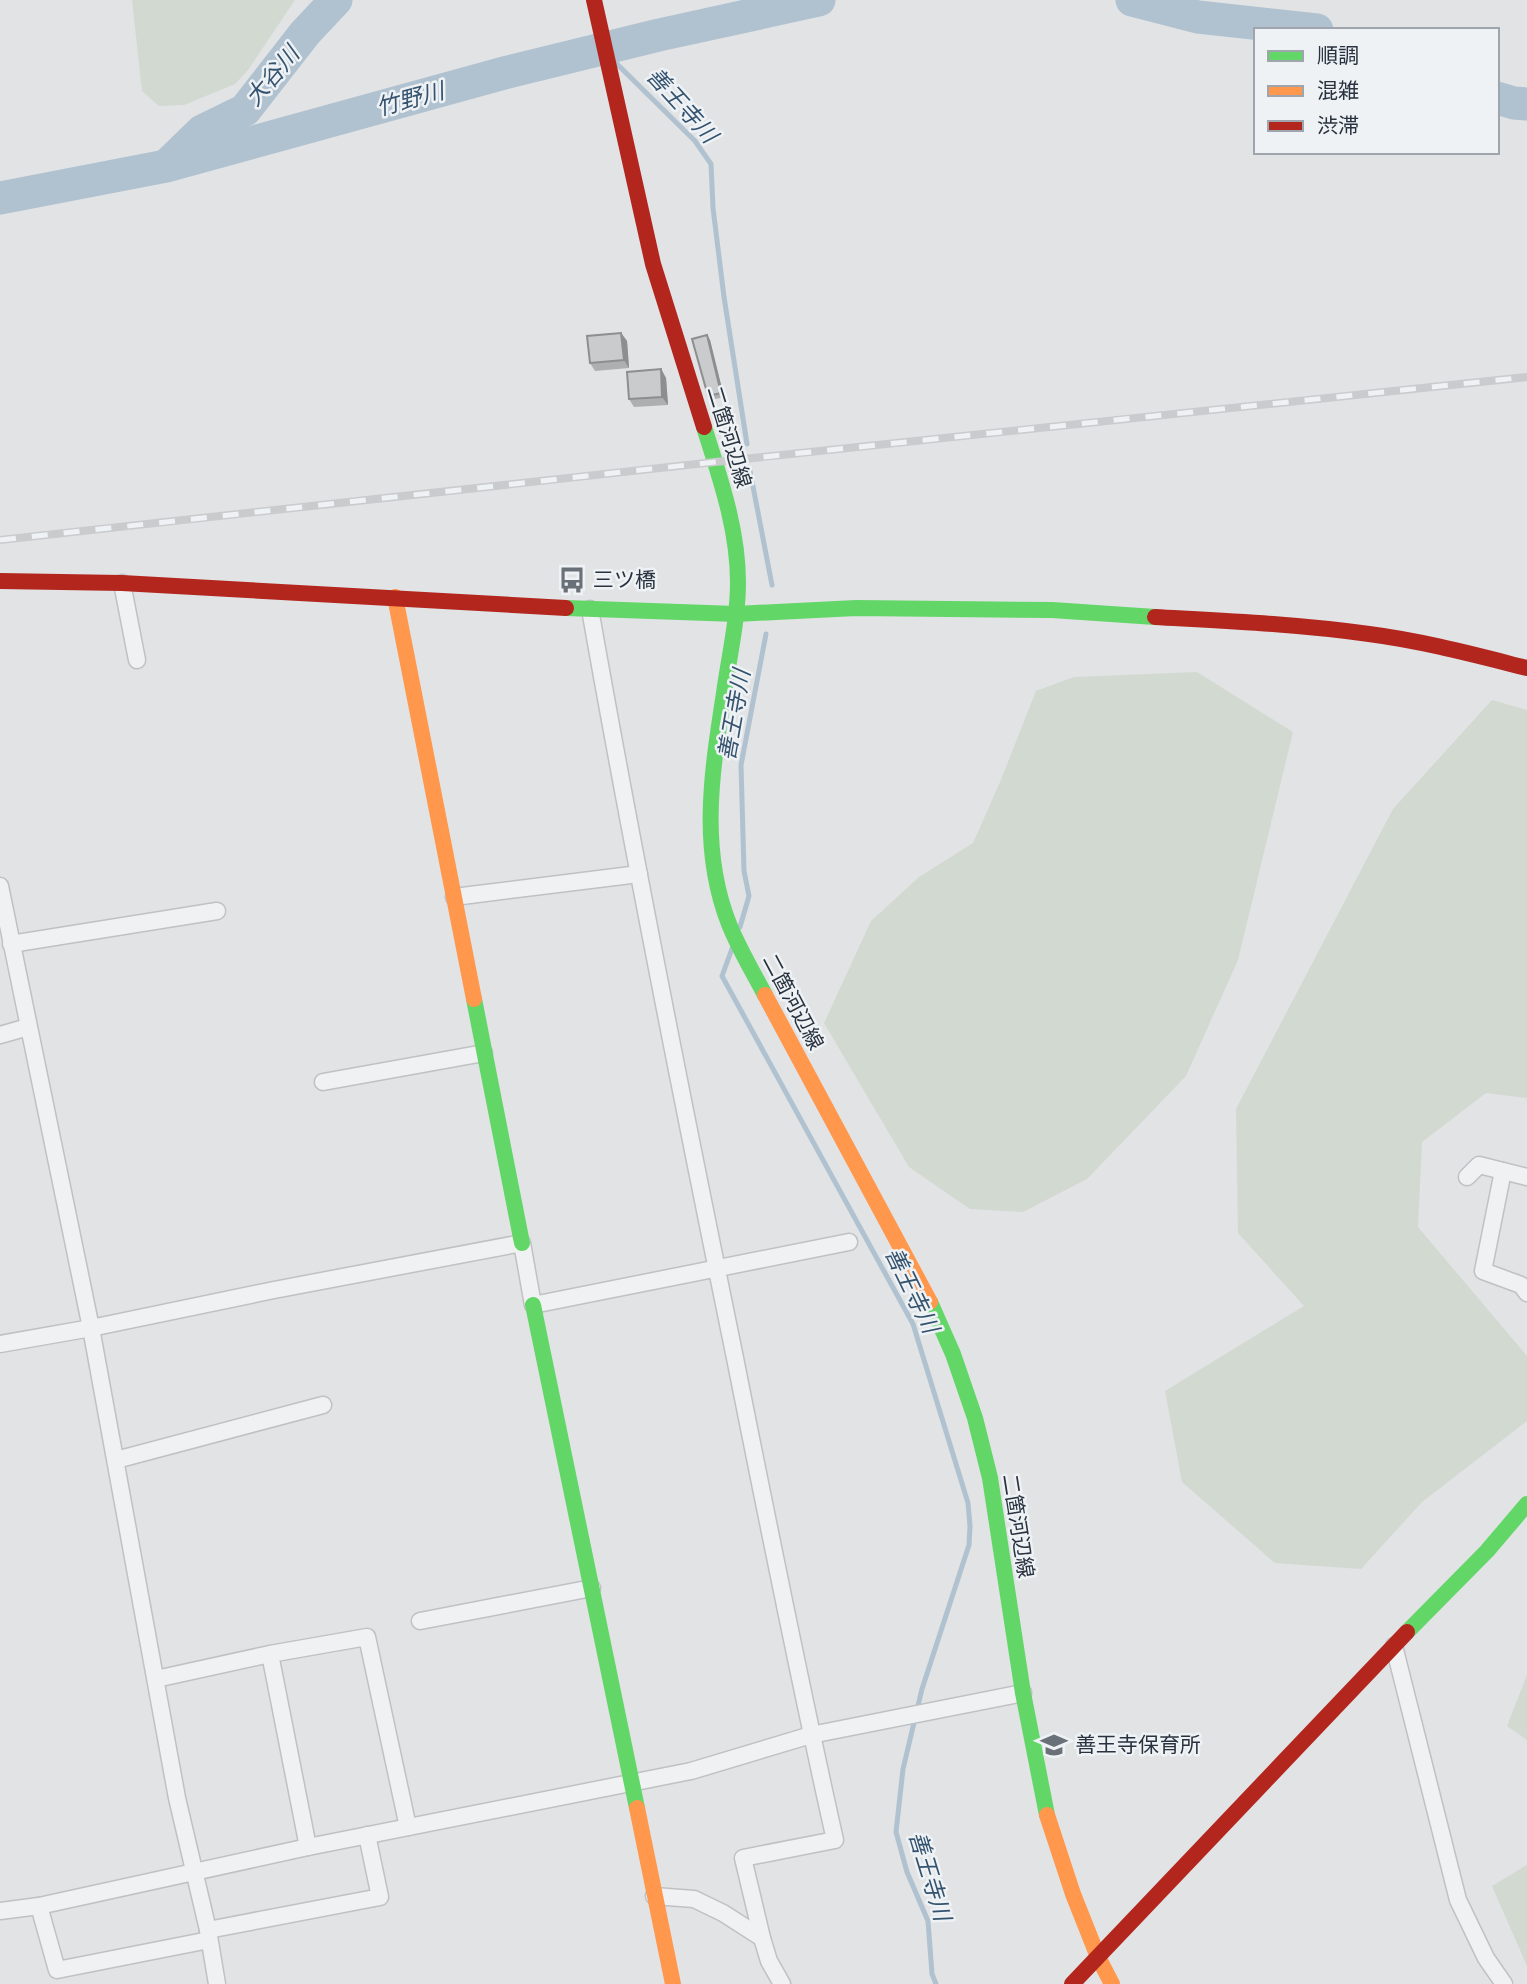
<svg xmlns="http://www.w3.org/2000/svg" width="1527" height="1984" font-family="Overpass,'Noto Sans JP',sans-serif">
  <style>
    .green { fill: #d2d9d1 }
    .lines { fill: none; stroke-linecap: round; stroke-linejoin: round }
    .stream { stroke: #b0c1cf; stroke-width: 5 }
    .river { stroke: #b0c1cf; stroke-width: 33 }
    .street-casing { stroke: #bfc1c3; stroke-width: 19 }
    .street { stroke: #f0f1f2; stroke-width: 16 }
    .fast { stroke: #63d668; stroke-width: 16 }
    .slow { stroke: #ff974d; stroke-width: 16 }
    .jam { stroke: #b3261e; stroke-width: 16 }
    .rail-casing { stroke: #c9cbcd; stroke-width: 8 }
    .rail { stroke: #eef2f5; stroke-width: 5; stroke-dasharray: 16; stroke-linecap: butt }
    .wall { fill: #adafb0 }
    .shaded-wall { fill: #8d8e90 }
    .building { fill: #c9cbcd; stroke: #8d8e90; stroke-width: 2 }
    .labels { text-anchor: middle; stroke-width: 5; stroke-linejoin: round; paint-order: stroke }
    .street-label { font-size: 21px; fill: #29323e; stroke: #eef2f5 }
    .poi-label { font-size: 21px; fill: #29323e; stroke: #eef2f5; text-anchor: start }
    .water-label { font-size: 23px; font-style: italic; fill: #35536f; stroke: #eef2f5 }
  </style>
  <rect width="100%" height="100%" fill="#e1e3e5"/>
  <g class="green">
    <path d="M 132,0 L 295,0 L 248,70 L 235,84 L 184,105 L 159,106 L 142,91 Z"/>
    <path d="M 1197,672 L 1293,732 L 1238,960 L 1186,1076 L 1087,1179 L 1023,1212 L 970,1209 L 909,1167 L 824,1023 L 871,921 L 919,877 L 973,843 L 1000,782 L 1036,691 L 1074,677 Z"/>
    <path d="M 1492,700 L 1527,710 L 1527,1098 L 1486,1093 L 1422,1142 L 1418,1227 L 1527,1356 L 1527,1421 L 1422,1502 L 1361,1569 L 1275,1563 L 1182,1482 L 1165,1391 L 1304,1306 L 1238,1233 L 1236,1109 L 1393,809 Z"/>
    <path d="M 1527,1675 L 1527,1740 L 1507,1726 Z"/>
    <path d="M 1527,1865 L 1527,1966 L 1492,1886 Z"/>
  </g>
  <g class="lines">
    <g class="stream">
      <path d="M 617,64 L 695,141 L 711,164 L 713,208 L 724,297 L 747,444"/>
      <path d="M 750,471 L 772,585"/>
      <path d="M 740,927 L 749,896 L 744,871 L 741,765 L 766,634"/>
      <path d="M 733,946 L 722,976 L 913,1324 L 968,1503 L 970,1526 L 969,1545 L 922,1689 L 903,1769 L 896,1832 L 907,1872 L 928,1921 L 932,1974 L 936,1984"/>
    </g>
    <g class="river">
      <path d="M 1132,0 L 1198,17 L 1317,30"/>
      <path d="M 1497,98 L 1514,103 L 1527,104"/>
      <path d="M 168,164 L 202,131 L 245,110 L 305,33 L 336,0"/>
      <path d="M 0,198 L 166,166 L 508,72 L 659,35 L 819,0"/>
    </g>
    <g class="street-casing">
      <g id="street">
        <path d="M 122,583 L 137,660"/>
        <path d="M 590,609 C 634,859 684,1109 735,1358 C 767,1519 799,1680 835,1840 L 743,1858 L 762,1938 L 769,1961 L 782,1984"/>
        <path d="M 0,886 L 91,1328 L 177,1798 L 208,1930 L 217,1984"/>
        <path d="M 454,897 L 639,874"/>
        <path d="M 11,944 L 217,911"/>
        <path d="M 0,1035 L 28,1027"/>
        <path d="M 323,1082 L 484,1053"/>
        <path d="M 1503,1171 L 1483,1271 L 1521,1285 L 1527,1293"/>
        <path d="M 1467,1177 L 1479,1165 L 1527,1177"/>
        <path d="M 0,1344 L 91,1328 L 274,1290 L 522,1243 L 533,1305 L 849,1242"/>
        <path d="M 116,1460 L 323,1405"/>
        <path d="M 420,1621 L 592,1588"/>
        <path d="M 1394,1646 L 1458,1900 L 1486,1958 L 1504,1984"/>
        <path d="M 270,1654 L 308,1847"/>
        <path d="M 156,1679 L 270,1654 L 367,1637 L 408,1827"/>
        <path d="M 654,1896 L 694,1899 L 723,1913 L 762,1938"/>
        <path d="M 39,1906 L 57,1970 L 209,1940"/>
        <path d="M 0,1911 L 39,1906 L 308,1847 L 691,1771 L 811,1735 L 1023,1693"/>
        <path d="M 208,1930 L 380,1897 L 367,1835"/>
      </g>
    </g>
    <use href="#street" class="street"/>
    <g class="fast">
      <path d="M 704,427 C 720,478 738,529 738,582 C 738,619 729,657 724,693 C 712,771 699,848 729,924 C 739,949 753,972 765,995"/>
      <path d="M 566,608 L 736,614 L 856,608 L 1052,610 L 1155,617"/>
      <path d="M 474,999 L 522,1243"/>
      <path d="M 930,1302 L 953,1354 L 975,1418 L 990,1478 L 1023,1693 L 1047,1815"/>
      <path d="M 533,1305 L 637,1808"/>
      <path d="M 1407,1632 L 1487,1551 L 1527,1504"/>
    </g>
    <g class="slow">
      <path d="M 395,597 L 474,999"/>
      <path d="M 765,995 L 930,1302"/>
      <path d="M 637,1808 L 673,1984"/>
      <path d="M 1047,1815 L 1073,1894 L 1098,1957 L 1112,1984"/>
    </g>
    <g class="jam">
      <path d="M 594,0 L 653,264 L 704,427"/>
      <path d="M 0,581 L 122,583 L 566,608"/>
      <path d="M 1155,617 C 1226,621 1298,624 1369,634 C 1423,641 1475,655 1527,668"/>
      <path d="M 1072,1984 L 1407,1632"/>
    </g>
    <g class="rail-casing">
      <path id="rail" d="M 0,540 L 715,462 L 1527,377"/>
    </g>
    <use href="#rail" class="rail"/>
  </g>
  <g class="wall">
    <path d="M 621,333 L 627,341 L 629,368 L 595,371 L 590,363 Z"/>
    <path d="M 707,335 L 710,340 L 724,397 L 711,400 L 708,396 Z"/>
    <path d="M 661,369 L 666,378 L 668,405 L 634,407 L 629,399 Z"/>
  </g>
  <g class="shaded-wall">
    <path d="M 621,333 L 627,341 L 629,368 L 624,360 Z"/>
    <path d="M 707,335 L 710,340 L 724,397 L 721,393 Z"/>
    <path d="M 661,369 L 666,378 L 668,405 L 662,397 Z"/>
  </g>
  <g class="building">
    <path d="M 621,333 L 624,360 L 590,363 L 587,336 Z"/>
    <path d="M 707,335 L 721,393 L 708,396 L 692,339 Z"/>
    <path d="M 661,369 L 662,397 L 629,399 L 627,372 Z"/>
  </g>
  <defs>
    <g id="bus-bare" transform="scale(2.1)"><path d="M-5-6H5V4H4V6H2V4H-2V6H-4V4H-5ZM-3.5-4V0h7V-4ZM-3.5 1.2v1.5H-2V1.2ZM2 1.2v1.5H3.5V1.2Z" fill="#697078" stroke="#eef2f5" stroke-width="2.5" paint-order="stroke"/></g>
    <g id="school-bare" transform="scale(2.1)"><path d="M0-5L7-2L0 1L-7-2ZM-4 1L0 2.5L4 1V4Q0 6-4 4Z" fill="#697078" stroke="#eef2f5" stroke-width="2.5" paint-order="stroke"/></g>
  </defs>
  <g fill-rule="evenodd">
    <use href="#bus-bare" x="572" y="580"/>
    <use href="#school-bare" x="1054" y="1745"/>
  </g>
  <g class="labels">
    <g class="street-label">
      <text transform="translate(729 437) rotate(73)" y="7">二箇河辺線</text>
      <text transform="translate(793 1002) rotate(62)" y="7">二箇河辺線</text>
      <text transform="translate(1018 1526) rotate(81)" y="7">二箇河辺線</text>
    </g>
    <g class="poi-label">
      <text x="593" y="587">三ツ橋</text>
      <text x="1075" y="1752">善王寺保育所</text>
    </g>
    <g class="water-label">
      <text transform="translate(272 76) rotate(-50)" y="8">大谷川</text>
      <text transform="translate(410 99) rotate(-15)" y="8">竹野川</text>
      <text transform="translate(682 105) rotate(48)" y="8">善王寺川</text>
      <text transform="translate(734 715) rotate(-80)" y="8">善王寺川</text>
      <text transform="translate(912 1290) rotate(64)" y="8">善王寺川</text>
      <text transform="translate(930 1876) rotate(73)" y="8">善王寺川</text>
    </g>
  </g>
  <rect x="1254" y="28" width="245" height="126" fill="#eef2f5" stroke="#9fa5ac" stroke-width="2"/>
  <rect x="1268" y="51" width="35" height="10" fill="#63d668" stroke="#9fa5ac" stroke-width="2"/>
  <text x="1317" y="63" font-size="21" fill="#29323e">順調</text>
  <rect x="1268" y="86" width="35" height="10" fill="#ff974d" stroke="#9fa5ac" stroke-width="2"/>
  <text x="1317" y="98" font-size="21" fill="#29323e">混雑</text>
  <rect x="1268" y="121" width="35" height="10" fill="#b3261e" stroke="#9fa5ac" stroke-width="2"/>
  <text x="1317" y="133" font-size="21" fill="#29323e">渋滞</text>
</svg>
